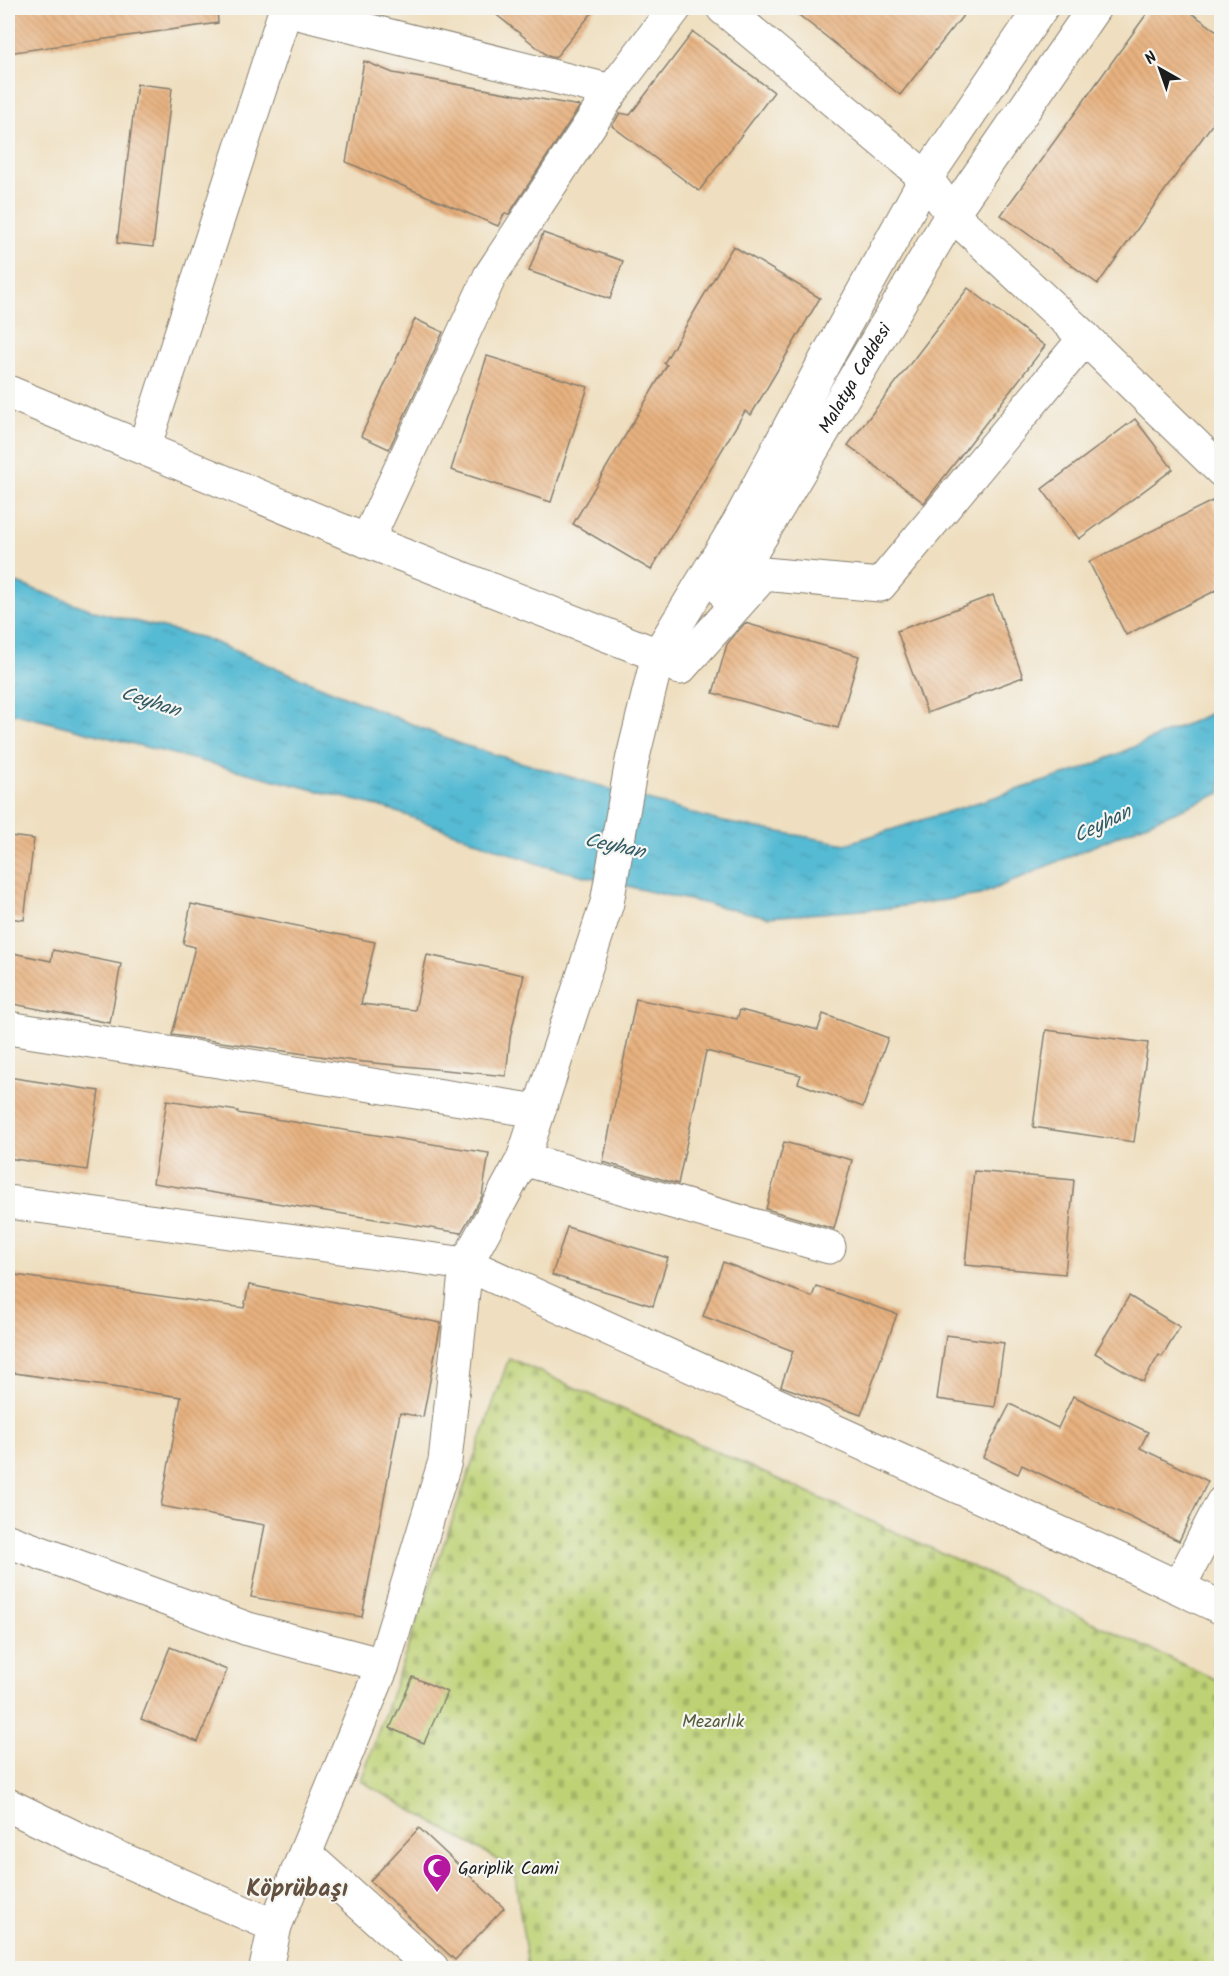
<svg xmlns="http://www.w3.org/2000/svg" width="1229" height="1976" font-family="Kalam,sans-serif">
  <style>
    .cemetery { fill: url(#cemetery-stones); stroke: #6d7748; stroke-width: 1.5 }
    .water { fill: url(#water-ripples); stroke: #386b78; stroke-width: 1.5 }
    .building { fill: url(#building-back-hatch) }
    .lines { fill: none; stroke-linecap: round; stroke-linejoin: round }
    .minor-casing { stroke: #867e6e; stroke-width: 35 }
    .major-casing { stroke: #867e6e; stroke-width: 35 }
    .minor { stroke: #fff; stroke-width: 33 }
    .major { stroke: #fff; stroke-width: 33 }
    .labels { text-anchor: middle; stroke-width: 4.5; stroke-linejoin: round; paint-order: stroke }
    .street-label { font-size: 18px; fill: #1c1c1c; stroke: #f6f6f2 }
    .park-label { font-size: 18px; fill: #555c3b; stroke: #f6f6f2 }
    .poi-label { font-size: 18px; fill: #1c1c1c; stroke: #f6f6f2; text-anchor: start }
    .water-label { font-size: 20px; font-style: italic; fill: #335b65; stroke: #f6f6f2 }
    .district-label { font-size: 24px; font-weight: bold; fill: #63503f; stroke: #f6f6f2 }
  </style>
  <defs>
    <pattern id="cemetery-stones" width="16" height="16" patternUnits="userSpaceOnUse" patternTransform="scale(1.5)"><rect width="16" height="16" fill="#bed275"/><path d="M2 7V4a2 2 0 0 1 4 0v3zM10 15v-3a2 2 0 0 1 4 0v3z" fill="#a3b465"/></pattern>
    <pattern id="water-ripples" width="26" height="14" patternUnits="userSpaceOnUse" patternTransform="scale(1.5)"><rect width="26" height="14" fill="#55bad3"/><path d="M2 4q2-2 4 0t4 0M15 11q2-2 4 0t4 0" fill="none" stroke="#499fb5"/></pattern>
    <pattern id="building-back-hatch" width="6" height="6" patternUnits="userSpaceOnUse" patternTransform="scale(1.5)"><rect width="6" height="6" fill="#e7b17f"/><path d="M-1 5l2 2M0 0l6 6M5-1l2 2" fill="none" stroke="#c6986d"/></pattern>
  </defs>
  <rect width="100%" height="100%" fill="#f6f6f2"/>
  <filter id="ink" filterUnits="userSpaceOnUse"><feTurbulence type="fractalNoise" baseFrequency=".0167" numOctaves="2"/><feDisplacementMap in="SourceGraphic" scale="12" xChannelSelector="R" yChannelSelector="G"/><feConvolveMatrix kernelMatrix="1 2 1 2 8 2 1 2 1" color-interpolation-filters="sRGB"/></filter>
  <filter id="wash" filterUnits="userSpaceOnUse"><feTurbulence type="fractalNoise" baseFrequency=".008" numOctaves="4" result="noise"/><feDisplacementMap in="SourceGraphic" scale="24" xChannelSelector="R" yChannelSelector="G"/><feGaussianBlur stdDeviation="1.35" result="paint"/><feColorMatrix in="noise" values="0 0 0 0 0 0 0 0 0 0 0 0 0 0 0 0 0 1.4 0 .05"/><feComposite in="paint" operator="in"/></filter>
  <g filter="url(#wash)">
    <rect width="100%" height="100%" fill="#efdfc0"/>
    <path class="cemetery" d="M 509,1358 L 986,1573 L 1221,1682 L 1221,1968 L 528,1968 L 514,1869 L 361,1781 Z"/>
    <path class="water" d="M 8,580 L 101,613 L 204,638 L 460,744 L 718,821 L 846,844 L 1083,769 L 1221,709 L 1221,793 L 1152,821 L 980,895 L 889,908 L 768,917 L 652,892 L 544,866 L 389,809 L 8,712 Z"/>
    <g id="blocks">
      <g class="building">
        <path d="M 8,8 L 217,8 L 218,23 L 8,53 Z"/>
        <path d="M 488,8 L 596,8 L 555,58 L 548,56 Z"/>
        <path d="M 790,8 L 969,8 L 900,95 Z"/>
        <path d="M 1151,8 L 1184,8 L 1221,34 L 1221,112 L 1098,284 L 1001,215 Z"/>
        <path d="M 693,32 L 774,92 L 699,191 L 612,126 L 620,113 L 630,115 Z"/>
        <path d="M 364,61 L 393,73 L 580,106 L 509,214 L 504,214 L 498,226 L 346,162 Z"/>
        <path d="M 137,84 L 172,88 L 153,247 L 117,243 Z"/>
        <path d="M 543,233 L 623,261 L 610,299 L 529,271 Z"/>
        <path d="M 733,246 L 820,298 L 751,415 L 745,411 L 651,570 L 573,524 L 667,365 L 664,363 Z"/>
        <path d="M 968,288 L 1045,346 L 924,503 L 848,445 Z"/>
        <path d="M 415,319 L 443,332 L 389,449 L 361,436 Z"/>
        <path d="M 487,356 L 588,387 L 551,502 L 451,470 Z"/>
        <path d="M 1135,419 L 1173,469 L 1079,539 L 1042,489 Z"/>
        <path d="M 1212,501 L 1221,521 L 1221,588 L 1126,635 L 1089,562 Z"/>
        <path d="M 993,595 L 1023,677 L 927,713 L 897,631 Z"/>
        <path d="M 745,623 L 859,656 L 838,728 L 713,693 L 727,644 Z"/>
        <path d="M 8,836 L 34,839 L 24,920 L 8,918 Z"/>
        <path d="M 191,904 L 375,942 L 361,1004 L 415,1010 L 427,955 L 524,975 L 510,1038 L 506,1076 L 354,1061 L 172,1035 L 195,947 L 183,944 Z"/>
        <path d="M 53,950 L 121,964 L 110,1023 L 8,1003 L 8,952 L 51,961 Z"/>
        <path d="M 636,999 L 737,1019 L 740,1010 L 818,1030 L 823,1014 L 888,1038 L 863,1107 L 798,1083 L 801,1075 L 706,1051 L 678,1184 L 603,1162 Z"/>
        <path d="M 1046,1030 L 1148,1043 L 1134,1142 L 1033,1127 Z"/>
        <path d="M 8,1077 L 99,1091 L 87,1170 L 8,1158 Z"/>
        <path d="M 167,1100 L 238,1111 L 237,1113 L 489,1153 L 482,1196 L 461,1233 L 153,1183 Z"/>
        <path d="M 784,1142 L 852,1160 L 834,1229 L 766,1209 Z"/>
        <path d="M 974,1171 L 1074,1180 L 1065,1274 L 965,1265 Z"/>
        <path d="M 567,1227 L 668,1258 L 653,1306 L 552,1275 Z"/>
        <path d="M 723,1262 L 812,1297 L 816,1286 L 897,1314 L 861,1415 L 781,1386 L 793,1351 L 703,1316 Z"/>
        <path d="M 8,1274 L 244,1308 L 249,1285 L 441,1323 L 423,1417 L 400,1413 L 362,1617 L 251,1597 L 265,1525 L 161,1506 L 181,1397 L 8,1372 Z"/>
        <path d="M 1129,1296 L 1180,1327 L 1162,1357 L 1159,1355 L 1143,1382 L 1095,1353 Z"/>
        <path d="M 946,1335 L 1004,1343 L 995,1407 L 937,1399 Z"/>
        <path d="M 1073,1396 L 1148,1432 L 1140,1448 L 1208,1481 L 1179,1541 L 1022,1465 L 1018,1474 L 983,1457 L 1010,1404 L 1058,1428 Z"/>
        <path d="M 170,1647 L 227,1670 L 198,1742 L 141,1719 Z"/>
        <path d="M 413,1677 L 447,1692 L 424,1743 L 390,1728 Z"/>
        <path d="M 419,1828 L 504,1908 L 455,1960 L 370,1881 Z"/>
      </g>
    </g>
  </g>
  <g filter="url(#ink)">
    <use href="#blocks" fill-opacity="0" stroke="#867e6e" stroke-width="1.5"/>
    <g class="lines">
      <g class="minor-casing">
        <g id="minor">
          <path d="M 723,8 L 926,178 L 952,214 L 1085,338 L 1222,471"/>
          <path d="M 286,10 L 612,91"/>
          <path d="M 8,392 L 367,541 L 658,655 L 680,668 L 764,574 L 880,585 L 1085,338"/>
          <path d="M 144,448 L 286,8"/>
          <path d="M 367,541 L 490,276 L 612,91 L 675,8"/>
          <path id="s1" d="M 726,595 L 952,214 L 1094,8"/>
          <path d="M 8,1028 L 538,1111"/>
          <path d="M 523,1159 L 829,1247"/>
          <path d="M 8,1541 L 248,1629 L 383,1665"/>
          <path d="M 1179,1587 L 1222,1503"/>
          <path d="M 8,1805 L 101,1850 L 275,1926"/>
          <path d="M 305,1854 L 432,1968"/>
          <path d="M 266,1968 L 275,1926 L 383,1665 L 445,1461 L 466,1264 L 523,1159 L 607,903 L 632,761 L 658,655 L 739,522 L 826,359 L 926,178 L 1041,8"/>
        </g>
      </g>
      <g class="major-casing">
        <path id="major" d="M 8,1202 L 466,1264 L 1120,1560 L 1222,1608"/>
      </g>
      <use href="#minor" class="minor"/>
      <use href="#major" class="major"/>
    </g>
  </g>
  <defs>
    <g id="mosque-pin" transform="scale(1.5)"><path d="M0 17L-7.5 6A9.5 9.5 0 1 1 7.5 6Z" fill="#b5179e" stroke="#f6f6f2"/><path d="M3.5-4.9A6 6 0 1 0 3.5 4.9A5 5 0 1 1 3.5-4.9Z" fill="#fff"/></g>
  </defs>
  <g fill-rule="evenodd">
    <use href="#mosque-pin" x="437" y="1868"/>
  </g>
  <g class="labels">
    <g class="street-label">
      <text dy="6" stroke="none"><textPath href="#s1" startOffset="252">Malatya Caddesi</textPath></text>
    </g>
    <g class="park-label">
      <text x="713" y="1727">Mezarlık</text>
    </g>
    <g class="poi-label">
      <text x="458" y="1874">Gariplik Cami</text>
    </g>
    <g class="water-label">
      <text transform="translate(151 701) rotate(18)" y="7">Ceyhan</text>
      <text transform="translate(1102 823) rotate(-26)" y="7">Ceyhan</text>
      <text transform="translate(615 845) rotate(12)" y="7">Ceyhan</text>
    </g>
    <g class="district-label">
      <text x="297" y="1896">Köprübaşı</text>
    </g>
  </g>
  <rect width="1229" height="1976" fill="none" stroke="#f6f6f2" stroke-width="30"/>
  <g transform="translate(1160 69) rotate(320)" stroke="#f6f6f2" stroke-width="4.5" paint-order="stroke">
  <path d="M0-4.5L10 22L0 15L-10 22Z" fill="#1c1c1c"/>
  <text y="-9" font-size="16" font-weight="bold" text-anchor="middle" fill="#1c1c1c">N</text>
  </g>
</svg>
